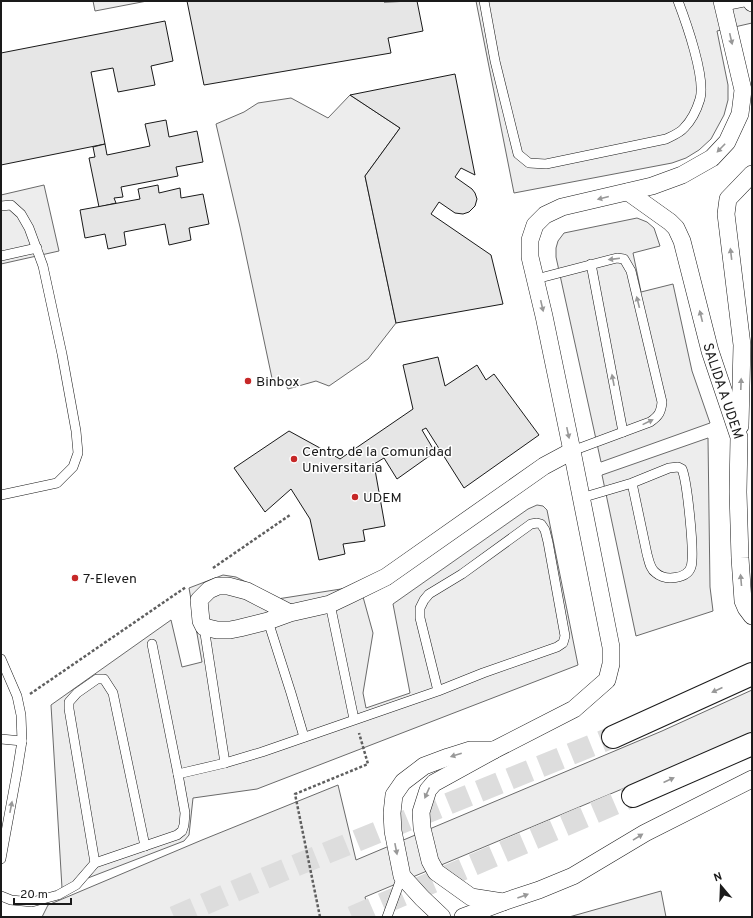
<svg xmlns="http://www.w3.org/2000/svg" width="753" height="918" font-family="Overpass,sans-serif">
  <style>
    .built { fill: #ededed; stroke: #6a6a6a }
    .building { fill: #e6e6e6; stroke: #1a1a1a }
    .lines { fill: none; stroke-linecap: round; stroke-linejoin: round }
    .secondary-tunnel { stroke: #ddd; stroke-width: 22; stroke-dasharray: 22 11; stroke-linecap: butt }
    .service-casing { stroke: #1a1a1a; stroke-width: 10 }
    .minor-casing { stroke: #1a1a1a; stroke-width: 18 }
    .secondary-casing { stroke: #1a1a1a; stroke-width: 24 }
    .path { stroke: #5f5f5f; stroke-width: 2.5; stroke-dasharray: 3 2; stroke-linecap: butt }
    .service { stroke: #fff; stroke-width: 9 }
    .minor { stroke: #fff; stroke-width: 17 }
    .secondary { stroke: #fff; stroke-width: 22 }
    .oneway { fill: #989898 }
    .poi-dot { fill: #c62828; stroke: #fff; stroke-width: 1.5 }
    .labels { text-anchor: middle; stroke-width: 3; stroke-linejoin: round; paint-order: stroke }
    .poi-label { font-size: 14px; fill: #1a1a1a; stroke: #fff; text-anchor: start }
    .street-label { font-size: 14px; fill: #1a1a1a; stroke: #fff }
  </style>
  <rect width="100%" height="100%" fill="#fff"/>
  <g class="built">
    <path d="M 93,1 L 147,1 L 95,11 Z"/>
    <path d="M 476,1 L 752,1 L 752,23 L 717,31 L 728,85 L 728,100 L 724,115 L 711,139 L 699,150 L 686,158 L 672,163 L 514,193 Z"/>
    <path d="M 350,95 L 400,128 L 365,176 L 396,323 L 368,359 L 329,386 L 316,381 L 288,389 L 283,379 L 273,383 L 240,227 L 216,124 L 244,112 L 258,103 L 291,98 L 328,118 Z"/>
    <path d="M 44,185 L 59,251 L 1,264 L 1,195 Z"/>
    <path d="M 637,218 L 647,222 L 654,228 L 660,246 L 633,253 L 641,292 L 673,284 L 692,371 L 710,423 L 601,462 L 556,257 L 556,248 L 558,241 L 564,233 Z"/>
    <path d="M 708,438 L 710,587 L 713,611 L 636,636 L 602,475 Z"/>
    <path d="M 537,505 L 543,506 L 547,510 L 578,665 L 257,789 L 193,798 L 189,835 L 184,841 L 62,888 L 51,705 L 171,620 L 182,667 L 202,662 L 189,588 L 223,575 L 236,577 L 252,585 L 271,600 L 360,586 L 373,633 L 363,693 L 366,708 L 410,693 L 393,604 L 528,509 Z"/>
    <path d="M 752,690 L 752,733 L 715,750 L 365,897 L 370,917 L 42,917 L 48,905 L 202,840 L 338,785 L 356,860 L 662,731 Z"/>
    <path d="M 661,891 L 666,917 L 569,917 Z"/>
  </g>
  <g class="building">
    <path d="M 187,1 L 384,1 L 384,2 L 417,1 L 423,31 L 388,38 L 391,53 L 204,85 Z"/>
    <path d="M 165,21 L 173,61 L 151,66 L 155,85 L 118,92 L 113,68 L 91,72 L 105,144 L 1,165 L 1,53 Z"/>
    <path d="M 455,74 L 475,175 L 461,168 L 455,177 L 472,189 L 475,193 L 477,199 L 475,206 L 469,212 L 463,214 L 455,213 L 439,202 L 431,214 L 491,255 L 503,304 L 396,323 L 365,176 L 400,128 L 350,95 Z"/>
    <path d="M 166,120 L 169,137 L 197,131 L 203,162 L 176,167 L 178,176 L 121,187 L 123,197 L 114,198 L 116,203 L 99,207 L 89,158 L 95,157 L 93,147 L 105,144 L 107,155 L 150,146 L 145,124 Z"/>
    <path d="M 158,185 L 159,193 L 180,188 L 181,198 L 203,194 L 209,224 L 189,228 L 191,240 L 169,245 L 165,224 L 124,232 L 126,245 L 108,249 L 105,234 L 85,238 L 80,210 L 140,199 L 138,189 Z"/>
    <path d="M 438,357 L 445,386 L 477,365 L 486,380 L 494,374 L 539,435 L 464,488 L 426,428 L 422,430 L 435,452 L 397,479 L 384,458 L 374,464 L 385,526 L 363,530 L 365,541 L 343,544 L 345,554 L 319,560 L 310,519 L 291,489 L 265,512 L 234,468 L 289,431 L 340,459 L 413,409 L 403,365 Z"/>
  </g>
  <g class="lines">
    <g class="secondary-tunnel">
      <path d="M 174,917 L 282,871 L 613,737"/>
      <path d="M 352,917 L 633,796"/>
    </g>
    <g class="service-casing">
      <g id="service">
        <path d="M 484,1 L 495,61 L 518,154 L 529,163 L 546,164 L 666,139 C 672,136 680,133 684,128 C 691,121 697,109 700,99 C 706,78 686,22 678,1"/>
        <path d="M 724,6 L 749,1"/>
        <path d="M 1,206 L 11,205 L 21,214 L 29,228 L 43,266 L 62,354 L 76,431 L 78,453 L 73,467 L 57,483 L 1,495"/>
        <path d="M 1,256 L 37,248"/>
        <path d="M 591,264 L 623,432"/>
        <path d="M 536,279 L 617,258 L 624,259 L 631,271 L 662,402 C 661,412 659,416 650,422 L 572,451"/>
        <path d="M 581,498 L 632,483 L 669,468 L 678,467 L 682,469 C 687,481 695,554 691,567 C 687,579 665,581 656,573 C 650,569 649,561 647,554 L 632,483"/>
        <path d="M 330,604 L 354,719"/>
        <path d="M 268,621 L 291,693 L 304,737"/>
        <path d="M 204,627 L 225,763"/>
        <path d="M 1,659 L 17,696 L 21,715 L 22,741 L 17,772 L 1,859"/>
        <path d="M 1,739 L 22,741"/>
        <path d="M 178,774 L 225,763 L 262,752 L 438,691 L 483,673 L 557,647 L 563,643 L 565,636 L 548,542 L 545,530 L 541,524 L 537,523 L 531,524 L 462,574 L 429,594 L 424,600 L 420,608 L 420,618 L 438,691"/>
        <path d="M 95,863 L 69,709 L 69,702 L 77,693 L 97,679 L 104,679 L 113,693 L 145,846"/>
        <path d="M 1,896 L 11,900 L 32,902 L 58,895 L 76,885 L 95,863 L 177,835 L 182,831 L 184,825 L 185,813 L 178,774 L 152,644"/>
        <path d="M 387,917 L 402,876"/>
      </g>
    </g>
    <g class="minor-casing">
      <g id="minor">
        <path d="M 722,1 L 743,90 L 740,114 L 727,142 L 712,158 L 682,175 L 652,186 L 562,207 L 545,215 L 535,225 L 530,240 L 530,257 L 544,316 L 572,451 L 611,647 L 611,664 L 607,680 L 574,709 L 494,750 L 434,783 L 428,790 L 421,812 L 422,828 L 430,861 L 436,872 L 471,897 L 503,902 L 539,890 L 573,876 L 645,833 L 752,779"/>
        <path d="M 751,1 L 752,3"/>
        <path id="s1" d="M 628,192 L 670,222 L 676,228 L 682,241 L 710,351 L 739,437 L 738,492 L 740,558 L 743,601 L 746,608 L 752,616"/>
        <path d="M 740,426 L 742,345 L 726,214 L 728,199 L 752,174"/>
        <path d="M 290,613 L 247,591 L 228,586 L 218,586 L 209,590 L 199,600 L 201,621 L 204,627 L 217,630 L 230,630 L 240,628 L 268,621 L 290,613 L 330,604 L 349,595 L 386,577 L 544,466 L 572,451"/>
        <path d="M 442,917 L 422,898 L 402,876 L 393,831 L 392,813 L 394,795 L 403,782 L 424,766 L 448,757 L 470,750 L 494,750"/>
        <path d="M 463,917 L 503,902"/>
      </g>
    </g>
    <g class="secondary-casing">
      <g id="secondary">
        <path d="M 613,737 L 752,674"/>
        <path d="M 633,796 L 752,744"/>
      </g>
    </g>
    <g class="path">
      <path d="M 213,568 L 290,515"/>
      <path d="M 30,694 L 186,587"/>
      <path d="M 320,917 L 295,794 L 368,764 L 359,733"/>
    </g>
    <use href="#service" class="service"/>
    <use href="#minor" class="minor"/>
    <use href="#secondary" class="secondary"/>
  </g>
  <defs><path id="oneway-solid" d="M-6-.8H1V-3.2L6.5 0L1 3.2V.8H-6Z"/></defs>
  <g class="oneway">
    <use href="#oneway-solid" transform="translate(731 39) rotate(77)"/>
    <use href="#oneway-solid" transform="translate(721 148) rotate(134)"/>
    <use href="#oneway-solid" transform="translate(603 198) rotate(166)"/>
    <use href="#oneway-solid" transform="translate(731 254) rotate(-97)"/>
    <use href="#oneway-solid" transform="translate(614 259) rotate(173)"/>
    <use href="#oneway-solid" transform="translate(638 302) rotate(-104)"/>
    <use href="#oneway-solid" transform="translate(542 306) rotate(77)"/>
    <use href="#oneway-solid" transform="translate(701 316) rotate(-104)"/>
    <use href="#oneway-solid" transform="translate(613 380) rotate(-101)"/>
    <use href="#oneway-solid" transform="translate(741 384) rotate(-88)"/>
    <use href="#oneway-solid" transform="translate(648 422) rotate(-26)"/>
    <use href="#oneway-solid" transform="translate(568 433) rotate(78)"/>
    <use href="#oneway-solid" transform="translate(741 580) rotate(-95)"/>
    <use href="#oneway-solid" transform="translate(717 690) rotate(156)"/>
    <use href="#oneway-solid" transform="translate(456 755) rotate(163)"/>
    <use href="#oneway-solid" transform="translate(669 780) rotate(-24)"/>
    <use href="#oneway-solid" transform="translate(427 793) rotate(114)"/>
    <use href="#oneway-solid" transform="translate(11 807) rotate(-79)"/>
    <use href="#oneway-solid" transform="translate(638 837) rotate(-32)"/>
    <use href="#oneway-solid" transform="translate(396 849) rotate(79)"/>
    <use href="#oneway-solid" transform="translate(523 896) rotate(-20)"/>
  </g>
  <g class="poi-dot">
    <circle cx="248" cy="381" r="4"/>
    <circle cx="294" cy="459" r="4"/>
    <circle cx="355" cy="497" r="4"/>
    <circle cx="75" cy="578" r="4"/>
  </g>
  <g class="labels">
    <g class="poi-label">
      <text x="256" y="386">Binbox</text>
      <text x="302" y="456">Centro de la Comunidad<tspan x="302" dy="16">Universitaria</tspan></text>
      <text x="363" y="502">UDEM</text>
      <text x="83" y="583">7-Eleven</text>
    </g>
    <g class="street-label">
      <text dy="5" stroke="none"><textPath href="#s1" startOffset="230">SALIDA A UDEM</textPath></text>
    </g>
  </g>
  <rect width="753" height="918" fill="none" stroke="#1a1a1a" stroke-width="4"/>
  <g transform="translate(721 886) rotate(341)" stroke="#ffffff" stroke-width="3" paint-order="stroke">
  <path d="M0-3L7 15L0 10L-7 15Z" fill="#1a1a1a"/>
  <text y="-6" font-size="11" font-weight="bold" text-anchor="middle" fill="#1a1a1a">N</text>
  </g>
  <path d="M14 898v6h57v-6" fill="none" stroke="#1a1a1a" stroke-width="2"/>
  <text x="20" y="898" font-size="12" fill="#1a1a1a" stroke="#ffffff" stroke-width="3" paint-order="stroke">20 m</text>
</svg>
